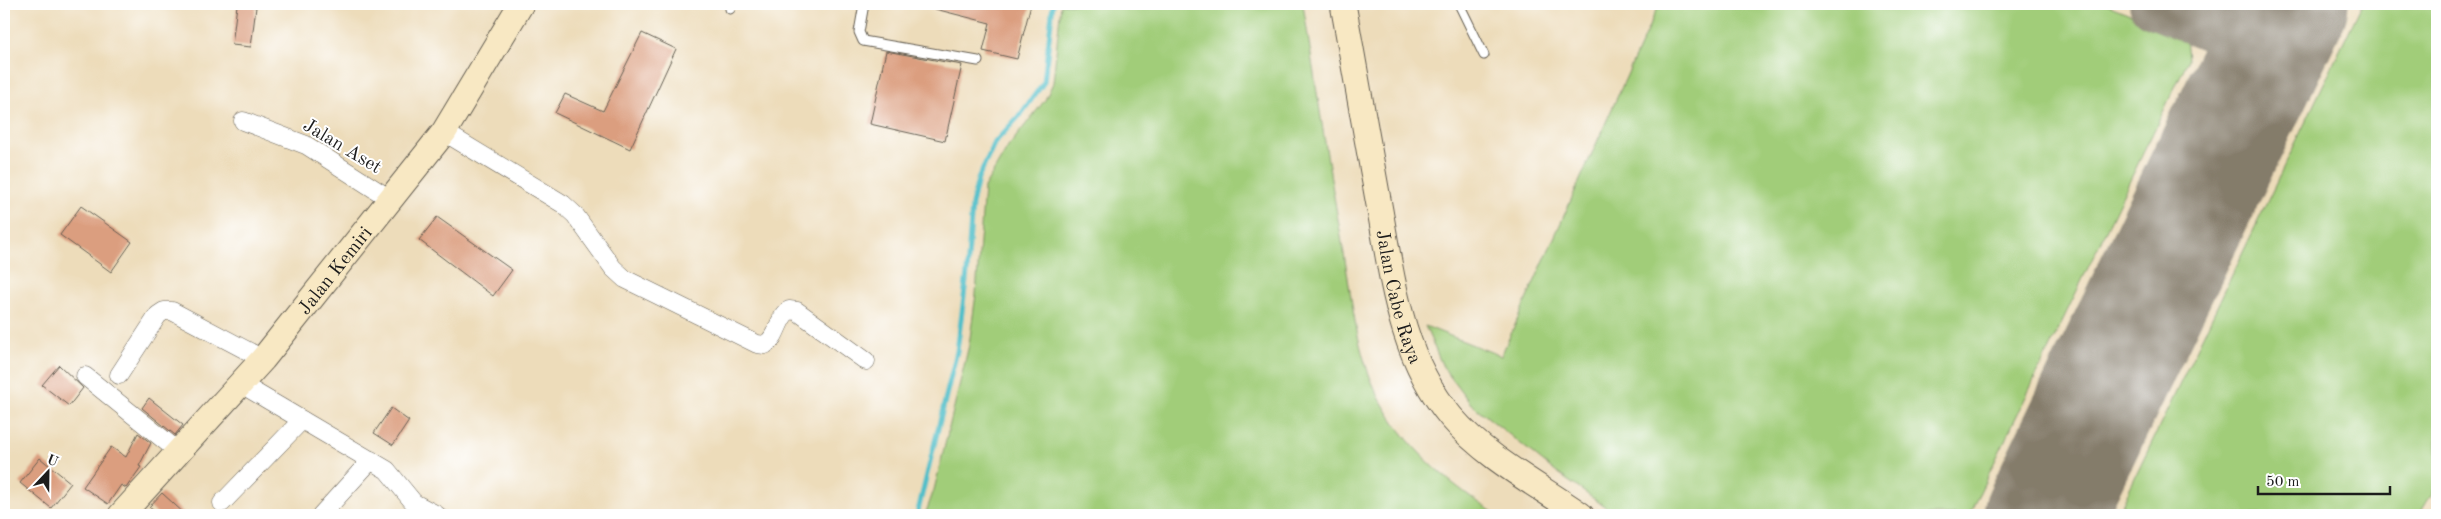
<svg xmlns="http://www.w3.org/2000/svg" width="2441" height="519" font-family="'Old Standard TT',serif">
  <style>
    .green { fill: #a1cd79; stroke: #5e744a }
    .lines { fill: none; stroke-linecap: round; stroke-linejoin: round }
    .stream { stroke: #52bfc9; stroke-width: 5 }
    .taxiway { stroke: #847c6b; stroke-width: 48 }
    .runway { stroke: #847c6b; stroke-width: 119 }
    .building { fill: #db9e7f }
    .lane-casing { stroke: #655f53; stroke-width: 11 }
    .street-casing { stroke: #655f53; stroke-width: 19 }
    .secondary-casing { stroke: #655f53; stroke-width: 27 }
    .lane { stroke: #fff; stroke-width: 9 }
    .street { stroke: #fff; stroke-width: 18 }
    .secondary { stroke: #f8e8c3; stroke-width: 25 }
    .labels { text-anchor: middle; stroke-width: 4; stroke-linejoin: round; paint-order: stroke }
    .street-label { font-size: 19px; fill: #1c1c1c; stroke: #fff }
  </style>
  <rect width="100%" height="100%" fill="#fff"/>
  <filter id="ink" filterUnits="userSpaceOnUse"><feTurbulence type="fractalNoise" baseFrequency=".02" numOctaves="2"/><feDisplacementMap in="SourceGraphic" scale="10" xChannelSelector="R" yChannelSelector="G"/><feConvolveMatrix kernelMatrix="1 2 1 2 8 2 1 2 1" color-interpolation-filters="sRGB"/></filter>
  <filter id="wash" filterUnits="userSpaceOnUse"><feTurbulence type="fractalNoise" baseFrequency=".0096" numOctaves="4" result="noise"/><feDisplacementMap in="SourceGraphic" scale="20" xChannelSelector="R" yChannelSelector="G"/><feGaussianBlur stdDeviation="1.12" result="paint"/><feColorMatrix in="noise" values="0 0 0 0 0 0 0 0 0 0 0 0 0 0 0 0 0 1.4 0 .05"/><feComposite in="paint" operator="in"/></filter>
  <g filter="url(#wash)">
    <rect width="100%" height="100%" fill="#eddcba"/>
    <g class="green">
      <path d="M 1061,4 L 1303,4 C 1316,87 1329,170 1344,254 C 1353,305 1357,361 1384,406 C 1413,455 1451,484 1497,515 L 925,515 L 934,490 L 969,345 L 976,294 L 984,188 L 1008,147 L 1045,100 L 1053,83 Z"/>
      <path d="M 1659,4 L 2105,4 L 2186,36 L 2188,60 L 1969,515 L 1617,515 L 1557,473 L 1470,403 L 1443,367 L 1425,326 L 1501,356 Z"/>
      <path d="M 2362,4 L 2437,4 L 2437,485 L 2419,515 L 2117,515 Z"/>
    </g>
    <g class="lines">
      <path class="stream" d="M 917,515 L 957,351 L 967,273 L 972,204 L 978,179 L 995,142 L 1021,114 L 1044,82 L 1053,4"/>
      <path class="taxiway" d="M 2153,4 L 2267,50"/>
      <path class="runway" d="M 2043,515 L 2289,4"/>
    </g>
    <g id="blocks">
      <g class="building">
        <path d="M 935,4 L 1031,4 L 1017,59 L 983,51 L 990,23 L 935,9 Z"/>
        <path d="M 237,5 L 256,7 L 251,47 L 232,45 Z"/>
        <path d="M 642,33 L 676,49 L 630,149 L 555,113 L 565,94 L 603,111 Z"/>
        <path d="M 886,51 L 962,65 L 945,141 L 870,124 Z"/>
        <path d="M 81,206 L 132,242 L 111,272 L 60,235 Z"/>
        <path d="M 437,217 L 512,270 L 493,296 L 419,240 Z"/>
        <path d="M 59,365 L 83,388 L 69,406 L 42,385 Z"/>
        <path d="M 149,398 L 183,425 L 175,435 L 142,408 Z"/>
        <path d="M 391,408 L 409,421 L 393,445 L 374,433 Z"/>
        <path d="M 138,433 L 151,443 L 139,466 L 141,467 L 126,488 L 121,485 L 108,504 L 83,487 L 111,447 L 126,457 Z"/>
        <path d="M 40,458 L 71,483 L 51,508 L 20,483 Z"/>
        <path d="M 162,493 L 186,515 L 159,515 L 149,507 Z"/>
      </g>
    </g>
  </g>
  <g filter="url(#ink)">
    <use href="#blocks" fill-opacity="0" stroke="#655f53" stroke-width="1"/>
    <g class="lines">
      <g class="lane-casing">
        <g id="lane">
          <path d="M 864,4 L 859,32 L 863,41 L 978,61"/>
          <path d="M 1459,4 L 1484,55"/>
          <path d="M 730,9 L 731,4"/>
        </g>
      </g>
      <g class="street-casing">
        <g id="street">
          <path d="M 243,121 L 306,145 L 390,199"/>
          <path d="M 444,132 L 563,204 L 575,215 L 613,268 L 625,279 L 757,344 L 765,345 C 778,337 777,319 789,310 L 797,311 L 866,361"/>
          <path d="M 119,375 L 158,315 L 164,311 L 172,311 L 263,359"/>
          <path d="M 85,376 L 179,452"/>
          <path d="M 241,384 L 387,470 L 414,503 L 437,515"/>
          <path d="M 222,503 L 302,420"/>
          <path d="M 321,515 L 371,460"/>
        </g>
      </g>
      <g class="secondary-casing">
        <g id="secondary">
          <path id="s1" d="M 1343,4 C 1354,67 1366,130 1377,194 C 1392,273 1398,353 1451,417 C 1486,458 1538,485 1581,515"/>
          <path id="s2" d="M 121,515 L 263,359 L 444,132 L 521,4"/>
        </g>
      </g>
      <use href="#lane" class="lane"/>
      <use href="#street" class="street"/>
      <use href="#secondary" class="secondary"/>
    </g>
  </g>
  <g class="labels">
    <g class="street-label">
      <text transform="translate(343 145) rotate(31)" y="7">Jalan Aset</text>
      <text dy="7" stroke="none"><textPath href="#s2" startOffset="325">Jalan Kemiri</textPath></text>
      <text dy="7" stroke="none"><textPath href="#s1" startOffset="298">Jalan Cabe Raya</textPath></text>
    </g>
  </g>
  <rect width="2441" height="519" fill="none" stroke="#fff" stroke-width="20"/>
  <g transform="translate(48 472) rotate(22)" stroke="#ffffff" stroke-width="4" paint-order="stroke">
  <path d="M0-4L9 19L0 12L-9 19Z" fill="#1c1c1c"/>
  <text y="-8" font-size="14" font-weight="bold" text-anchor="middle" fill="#1c1c1c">U</text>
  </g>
  <path d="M2258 486v8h132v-8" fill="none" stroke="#1c1c1c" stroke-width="2.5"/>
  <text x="2266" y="486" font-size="15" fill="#1c1c1c" stroke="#ffffff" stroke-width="4" paint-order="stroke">50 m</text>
</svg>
